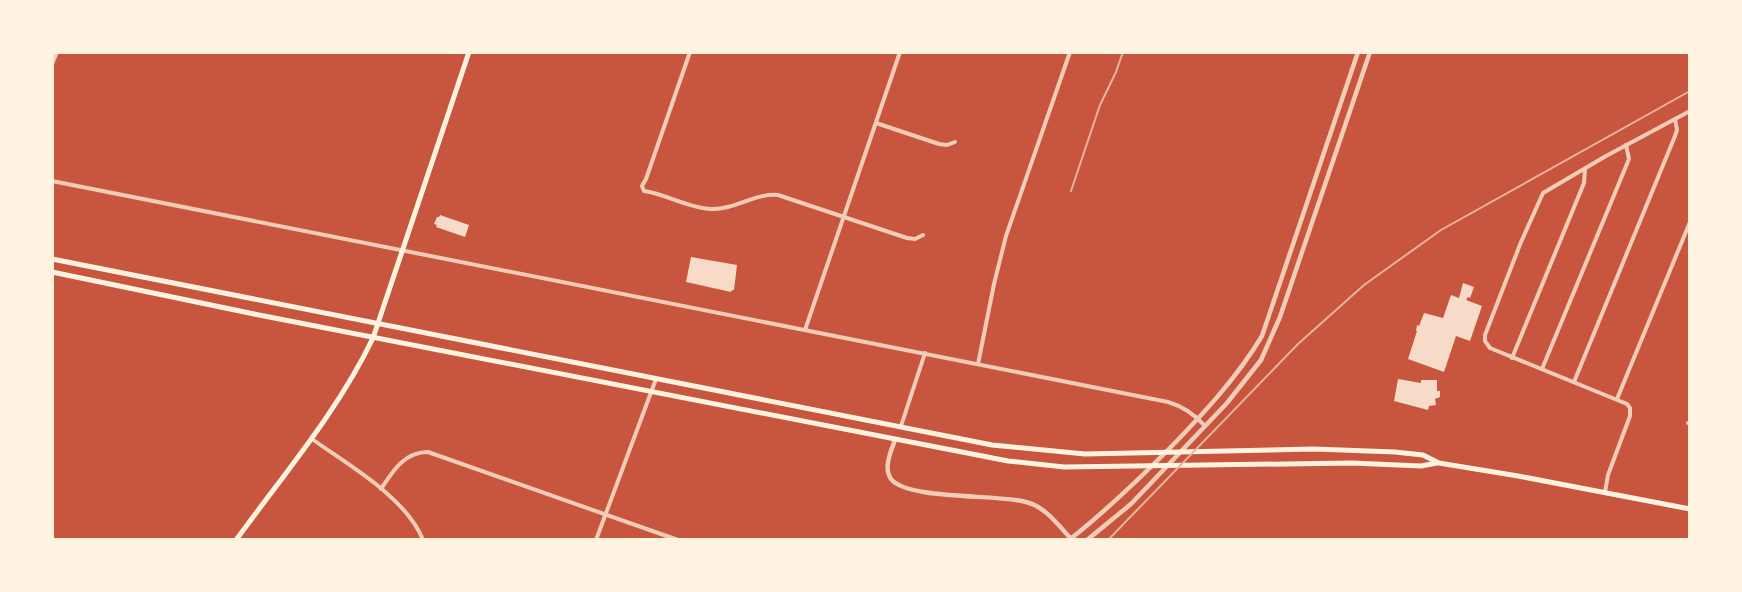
<svg xmlns="http://www.w3.org/2000/svg" width="1742" height="592" font-family="'Alegreya Sans',sans-serif">
  <style>
    .building { fill: #f7dbc8 }
    .lines { fill: none; stroke-linecap: round; stroke-linejoin: round }
    .minor { stroke: #f1ccb7; stroke-width: 4 }
    .tertiary { stroke: #f1ccb7; stroke-width: 4.5 }
    .secondary { stroke: #fff3e0; stroke-width: 5 }
    .rail { stroke: #e9b49f; stroke-width: 2 }
  </style>
  <rect width="100%" height="100%" fill="#c8553d"/>
  <g class="building">
    <path d="M 440,215 L 469,225 L 465,237 L 436,227 L 437,225 L 434,224 L 437,217 L 439,217 Z"/>
    <path d="M 691,257 L 737,265 L 734,290 L 732,290 L 731,292 L 686,282 Z"/>
    <path d="M 1463,283 L 1474,287 L 1470,298 L 1468,297 L 1466,300 L 1482,306 L 1470,341 L 1456,336 L 1444,372 L 1408,359 L 1417,331 L 1416,331 L 1417,325 L 1419,326 L 1424,313 L 1443,318 L 1451,295 L 1459,298 Z"/>
    <path d="M 1398,379 L 1421,383 L 1421,380 L 1437,380 L 1437,391 L 1440,391 L 1440,397 L 1435,399 L 1436,405 L 1429,406 L 1428,410 L 1394,401 Z"/>
  </g>
  <g class="lines">
    <g class="minor">
      <path d="M 690,52 L 646,179 L 642,186 L 644,191 C 666,194 688,208 711,209 C 735,210 754,193 778,195 L 907,238 L 915,239 L 923,235"/>
      <path d="M 52,64 L 57,52"/>
      <path d="M 876,123 L 939,144 L 947,145 L 955,142"/>
      <path d="M 52,181 L 1168,402 C 1182,406 1195,415 1205,426"/>
      <path d="M 805,330 L 900,52"/>
      <path d="M 1512,358 L 1584,183 L 1585,169"/>
      <path d="M 978,364 L 994,284 L 1006,236 L 1070,52"/>
      <path d="M 1542,369 L 1629,159 L 1626,145"/>
      <path d="M 1574,382 L 1675,136 L 1677,130 L 1675,119"/>
      <path d="M 1617,399 L 1690,222"/>
      <path d="M 1688,423 L 1690,423"/>
      <path d="M 901,426 L 925,353"/>
      <path d="M 312,439 C 348,465 406,497 423,540"/>
      <path d="M 381,489 C 393,471 404,452 428,452 L 678,540"/>
      <path d="M 1605,492 L 1608,475 L 1630,416 L 1630,408 L 1627,404 L 1490,348 L 1485,341 L 1485,335 L 1521,242 L 1543,193 L 1606,156 L 1690,111"/>
      <path d="M 596,540 L 656,379"/>
    </g>
    <g class="tertiary">
      <path d="M 895,440 C 891,451 883,468 891,479 C 907,500 999,494 1026,502 C 1046,507 1058,525 1072,540"/>
      <path d="M 1069,540 C 1105,512 1136,482 1168,450 C 1203,414 1236,379 1262,336 L 1358,52"/>
      <path d="M 1087,540 L 1131,504 L 1227,403 L 1261,360 L 1280,317 L 1370,52"/>
    </g>
    <g class="secondary">
      <path d="M 52,259 L 992,445 L 1085,454 L 1314,449 L 1395,452 L 1423,455 L 1439,463 L 1518,476 L 1690,509"/>
      <path d="M 52,272 L 259,315 L 1008,461 L 1064,467 L 1352,463 L 1421,466 L 1437,463"/>
      <path d="M 236,540 C 284,474 338,411 373,338 L 469,52"/>
    </g>
    <g class="rail">
      <path d="M 1071,191 L 1100,105 L 1116,72 L 1123,52"/>
      <path d="M 1108,540 L 1298,344 L 1364,285 L 1441,230 L 1690,91"/>
    </g>
  </g>
  <rect width="1742" height="592" fill="none" stroke="#fff3e0" stroke-width="108"/>
</svg>
